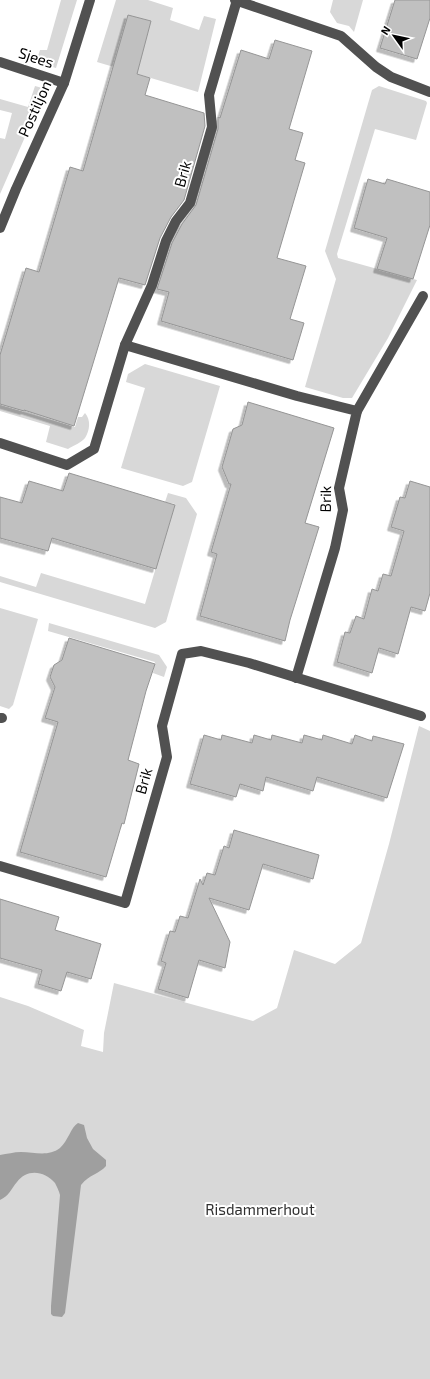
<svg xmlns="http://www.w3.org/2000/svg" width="430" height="1379" font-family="'Exo 2',sans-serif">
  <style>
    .green { fill: #d8d8d8 }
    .water { fill: #9f9f9f }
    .building { fill: #c0c0c0; stroke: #959595; filter: url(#shadow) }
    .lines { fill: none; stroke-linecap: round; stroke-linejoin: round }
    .minor { stroke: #515151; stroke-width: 10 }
    .labels { text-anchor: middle; stroke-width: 4; stroke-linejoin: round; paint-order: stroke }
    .street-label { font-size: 15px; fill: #000; stroke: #fff }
    .park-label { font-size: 15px; fill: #2f2f2f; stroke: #fff }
  </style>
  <defs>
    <filter id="shadow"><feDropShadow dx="-3.5" dy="3.5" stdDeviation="0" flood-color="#0004"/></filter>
  </defs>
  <rect width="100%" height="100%" fill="#fff"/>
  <g class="green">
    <path d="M 61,0 L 77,0 L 56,68 L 36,62 L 40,50 L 47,50 Z"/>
    <path d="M 116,0 L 148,0 L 173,8 L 170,20 L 199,30 L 204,16 L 216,19 L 198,92 L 97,62 Z"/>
    <path d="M 333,0 L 363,0 L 354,32 L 349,26 L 337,23 L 330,12 Z"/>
    <path d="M 35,86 L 46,89 L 0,194 L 0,138 L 5,139 L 12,113 L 0,110 L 0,99 L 28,107 Z"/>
    <path d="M 379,86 L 426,101 L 427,103 L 416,140 L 375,129 L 337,254 L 338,258 L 417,280 L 388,338 L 352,398 L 343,398 L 305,387 L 336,279 L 325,251 L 372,90 Z"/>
    <path d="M 145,364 L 220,386 L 192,482 L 183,486 L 121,468 L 145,388 L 126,382 L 128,374 Z"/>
    <path d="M 0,405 L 75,427 L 78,417 L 82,417 L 85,413 C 91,420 90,430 85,438 C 82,442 73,446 68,449 L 46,442 L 50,426 L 0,411 Z"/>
    <path d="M 168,493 L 186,498 L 197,514 L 166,622 L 155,628 L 0,582 L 0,576 L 36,587 L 41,573 L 145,604 L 175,504 L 165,502 Z"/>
    <path d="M 0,608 L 38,619 L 13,705 L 9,709 L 0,706 Z"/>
    <path d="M 49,623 L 159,655 L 167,667 L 164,677 L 153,673 L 155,662 L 48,631 Z"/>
    <path d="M 419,726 L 430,731 L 430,1379 L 0,1379 L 0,997 L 28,1006 L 84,1030 L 81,1046 L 103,1052 L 104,1033 L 114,983 L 253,1021 L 277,1008 L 294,950 L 335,964 L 361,943 L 389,844 Z"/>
  </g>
  <path class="water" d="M 78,1123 L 84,1125 L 87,1138 L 93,1149 L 106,1160 L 106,1166 C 99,1174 90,1174 81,1185 L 65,1313 L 62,1317 L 53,1316 L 51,1314 L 51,1306 L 60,1195 C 59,1191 57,1187 55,1183 C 45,1171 27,1168 17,1182 C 11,1189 9,1196 0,1200 L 0,1155 C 7,1154 14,1152 21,1152 C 35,1152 48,1157 60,1148 C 68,1141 71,1127 78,1123 Z"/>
  <g class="building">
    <path d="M 395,0 L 430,0 L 430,18 L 417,59 L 380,48 Z"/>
    <path d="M 128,15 L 151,21 L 137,74 L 150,78 L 145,95 L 204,113 L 205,126 L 184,200 L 171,217 L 160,238 L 145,285 L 119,278 L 74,426 L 24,410 L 24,411 L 0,404 L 0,355 L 26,268 L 39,272 L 70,167 L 83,171 Z"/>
    <path d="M 275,40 L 312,51 L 289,129 L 303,133 L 295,160 L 305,163 L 277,258 L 306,266 L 290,319 L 304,323 L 293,360 L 161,321 L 169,292 L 157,289 L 172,243 L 182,224 L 196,205 L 218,129 L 218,117 L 220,118 L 241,50 L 269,59 Z"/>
    <path d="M 368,179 L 385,184 L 387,179 L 430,192 L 430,225 L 413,279 L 377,269 L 387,238 L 354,228 Z"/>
    <path d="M 248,402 L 334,428 L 305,523 L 319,527 L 290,620 L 285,641 L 200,616 L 217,554 L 211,552 L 231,484 L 229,484 L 222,467 L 233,429 L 242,425 Z"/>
    <path d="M 69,473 L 175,505 L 156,569 L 52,538 L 48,551 L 0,538 L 0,497 L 22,503 L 29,481 L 63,491 Z"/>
    <path d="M 410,481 L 430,487 L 430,593 L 425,611 L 411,607 L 398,654 L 379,648 L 372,673 L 337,662 L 345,632 L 350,633 L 356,616 L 364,619 L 372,589 L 378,591 L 383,574 L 391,576 L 404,531 L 391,527 L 400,497 L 405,498 Z"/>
    <path d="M 69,638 L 155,664 L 146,691 L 128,760 L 139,764 L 124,824 L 122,823 L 106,877 L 20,852 L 58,722 L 45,718 L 55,687 L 50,677 L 54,665 L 62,660 Z"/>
    <path d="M 204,735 L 221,740 L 222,735 L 252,743 L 254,735 L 271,740 L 272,735 L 302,743 L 304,735 L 322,740 L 323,735 L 352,744 L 355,735 L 372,741 L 373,736 L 404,744 L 387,798 L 317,777 L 313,791 L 266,777 L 263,791 L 240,784 L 236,797 L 190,784 Z"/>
    <path d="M 234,830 L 319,855 L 313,879 L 263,864 L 249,910 L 209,898 L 230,942 L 225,968 L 199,960 L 188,998 L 158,989 L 166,963 L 161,961 L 170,931 L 175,932 L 180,916 L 188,918 L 200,879 L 203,885 L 207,873 L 215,875 L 224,846 L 229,848 Z"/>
    <path d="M 0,899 L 59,917 L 55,930 L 101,944 L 91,979 L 67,972 L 61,991 L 38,984 L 42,970 L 0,958 Z"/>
  </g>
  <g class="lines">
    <g class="minor">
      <path d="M 235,0 L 341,36 L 376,67 L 391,77 L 430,92"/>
      <path d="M 0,62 L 64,83"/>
      <path d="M 0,228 L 16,189 L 64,83 L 90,0"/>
      <path d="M 125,345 L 297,396 L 357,411 L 339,488 L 343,510 L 335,548 L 296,678"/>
      <path d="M 357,411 L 423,296"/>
      <path d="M 0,443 L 67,465 L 94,449 L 125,345 L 152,285 L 166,241 L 176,221 L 190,203 L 212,127 L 209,95 L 237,0"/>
      <path d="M 0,718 L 2,718"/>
      <path d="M 0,866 L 125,903 L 167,757 L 162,726 L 182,654 L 201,651 L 249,663 L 421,716"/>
    </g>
  </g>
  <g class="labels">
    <g class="street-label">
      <text transform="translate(36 58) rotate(18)" y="5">Sjees</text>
      <text transform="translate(35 109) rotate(-66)" y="5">Postiljon</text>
      <text transform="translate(183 174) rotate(-74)" y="5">Brik</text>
      <text transform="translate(326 499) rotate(-89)" y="5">Brik</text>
      <text transform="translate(144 781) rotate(-74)" y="5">Brik</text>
    </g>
    <g class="park-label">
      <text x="260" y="1215">Risdammerhout</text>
    </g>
  </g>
  <g transform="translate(394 36) rotate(303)" stroke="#ffffff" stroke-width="3" paint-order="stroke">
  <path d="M0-3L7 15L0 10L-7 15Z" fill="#000000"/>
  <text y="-6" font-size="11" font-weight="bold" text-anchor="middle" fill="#000000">N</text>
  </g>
</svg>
